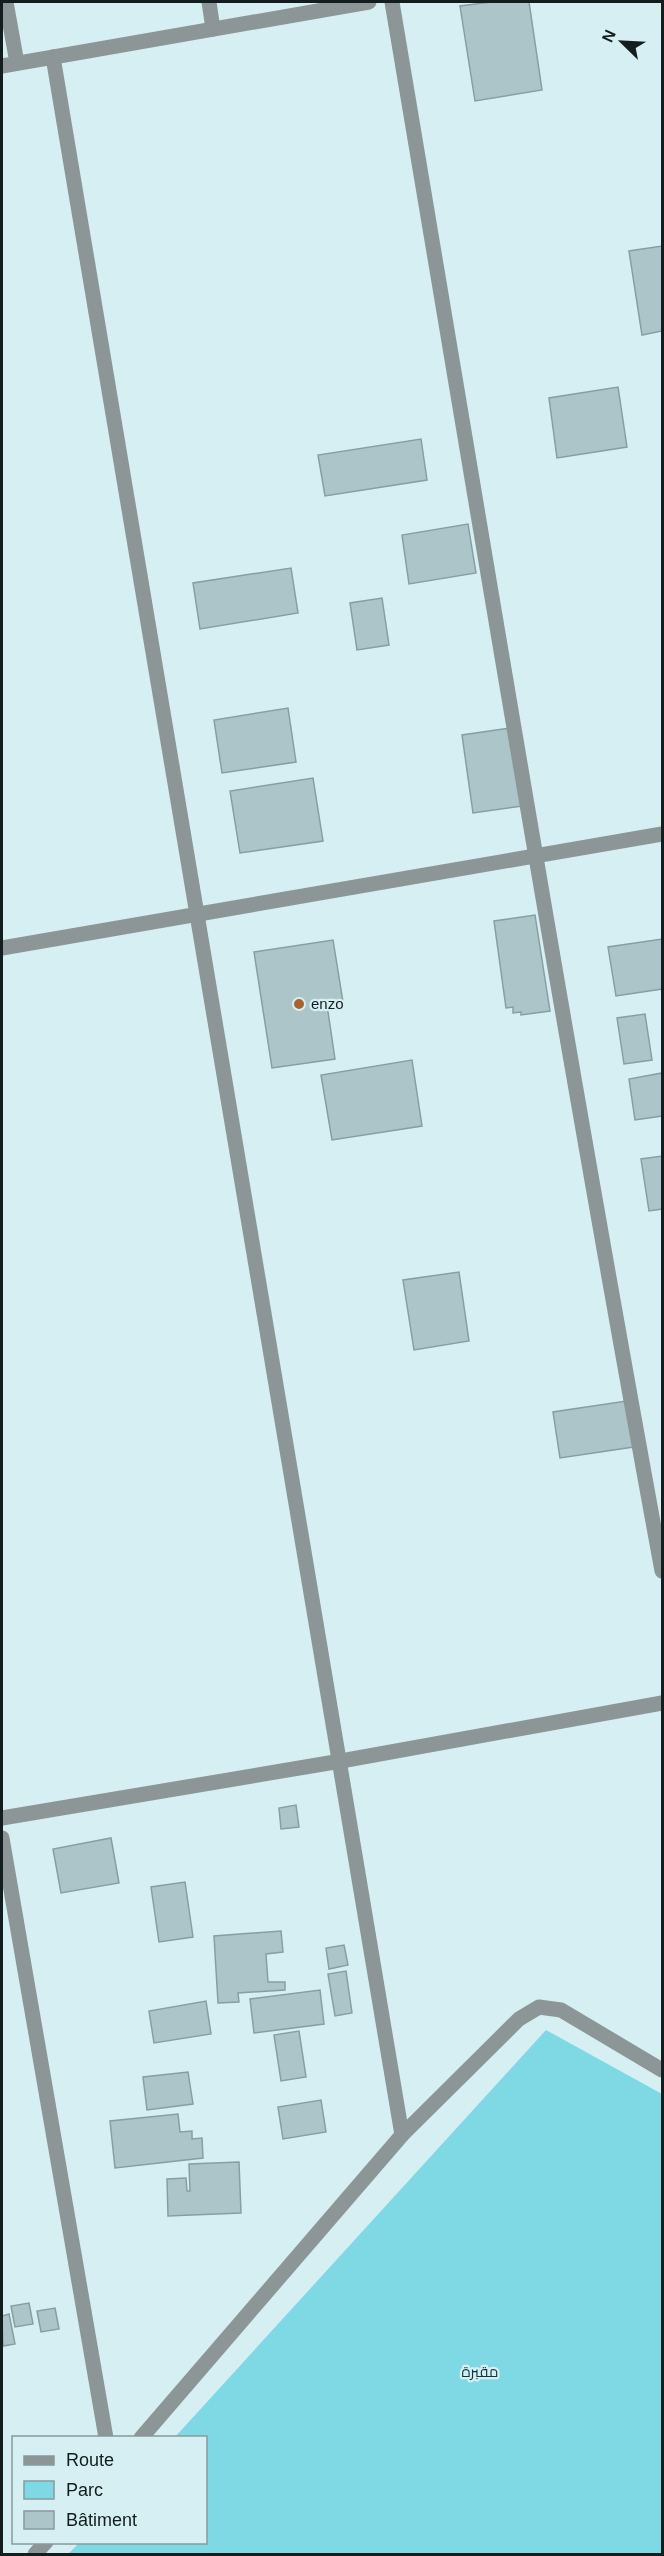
<svg xmlns="http://www.w3.org/2000/svg" width="664" height="2556" font-family="Arial,Cairo,sans-serif">
  <style>
    .green { fill: #7fd9e4 }
    .building { fill: #acc5c8; stroke: #889fa2; stroke-width: 1.5 }
    .lines { fill: none; stroke-linecap: round; stroke-linejoin: round }
    .minor { stroke: #8c9697; stroke-width: 15 }
    .poi-dot { fill: #a66431; stroke: #d6eff2; stroke-width: 2 }
    .labels { text-anchor: middle; stroke-width: 4.5; stroke-linejoin: round; paint-order: stroke }
    .poi-label { font-size: 15px; fill: #141d1e; stroke: #d6eff2; text-anchor: start }
    .park-label { font-size: 15px; fill: #09393e; stroke: #d6eff2 }
  </style>
  <rect width="100%" height="100%" fill="#d6eff2"/>
  <path class="green" d="M 546,2030 L 662,2094 L 662,2554 L 68,2554 L 79,2543 L 206,2542 L 206,2438 L 175,2437 Z"/>
  <g class="building">
    <path d="M 491,2 L 529,2 L 542,90 L 475,101 L 460,6 Z"/>
    <path d="M 662,246 L 662,331 L 642,335 L 629,251 Z"/>
    <path d="M 618,387 L 627,447 L 557,458 L 549,398 Z"/>
    <path d="M 421,439 L 427,480 L 325,496 L 318,455 Z"/>
    <path d="M 468,524 L 476,573 L 409,584 L 402,535 Z"/>
    <path d="M 291,568 L 298,613 L 200,629 L 193,583 Z"/>
    <path d="M 382,598 L 389,645 L 357,650 L 350,603 Z"/>
    <path d="M 288,708 L 296,762 L 222,773 L 214,720 Z"/>
    <path d="M 517,727 L 529,805 L 473,813 L 462,735 Z"/>
    <path d="M 313,778 L 323,841 L 240,853 L 230,791 Z"/>
    <path d="M 535,915 L 550,1011 L 521,1015 L 521,1012 L 513,1013 L 513,1007 L 506,1008 L 494,921 Z"/>
    <path d="M 662,939 L 662,989 L 616,996 L 608,947 Z"/>
    <path d="M 333,940 L 343,1002 L 327,1005 L 335,1059 L 272,1068 L 254,952 Z"/>
    <path d="M 645,1014 L 652,1060 L 624,1064 L 617,1018 Z"/>
    <path d="M 412,1060 L 422,1126 L 332,1140 L 321,1075 Z"/>
    <path d="M 662,1073 L 662,1116 L 635,1120 L 629,1079 Z"/>
    <path d="M 662,1156 L 662,1209 L 649,1211 L 641,1159 Z"/>
    <path d="M 459,1272 L 469,1341 L 414,1350 L 403,1280 Z"/>
    <path d="M 633,1400 L 640,1446 L 560,1458 L 553,1412 Z"/>
    <path d="M 296,1805 L 299,1827 L 281,1829 L 279,1808 Z"/>
    <path d="M 111,1838 L 119,1883 L 61,1893 L 53,1849 Z"/>
    <path d="M 185,1882 L 193,1937 L 159,1942 L 151,1887 Z"/>
    <path d="M 281,1931 L 283,1952 L 266,1954 L 268,1982 L 285,1982 L 285,1990 L 238,1993 L 239,2002 L 218,2003 L 214,1936 Z"/>
    <path d="M 344,1945 L 348,1965 L 329,1969 L 326,1948 Z"/>
    <path d="M 346,1971 L 352,2013 L 335,2016 L 328,1974 Z"/>
    <path d="M 320,1990 L 324,2024 L 254,2033 L 250,1999 Z"/>
    <path d="M 206,2001 L 211,2034 L 154,2043 L 149,2011 Z"/>
    <path d="M 299,2031 L 306,2077 L 281,2081 L 274,2035 Z"/>
    <path d="M 188,2072 L 193,2104 L 147,2110 L 143,2077 Z"/>
    <path d="M 321,2100 L 326,2132 L 283,2139 L 278,2107 Z"/>
    <path d="M 178,2114 L 180,2132 L 192,2131 L 192,2139 L 202,2138 L 203,2158 L 115,2168 L 110,2121 Z"/>
    <path d="M 239,2162 L 241,2213 L 168,2216 L 167,2179 L 186,2178 L 187,2191 L 190,2191 L 189,2164 Z"/>
    <path d="M 29,2303 L 33,2324 L 15,2327 L 11,2306 Z"/>
    <path d="M 55,2308 L 59,2329 L 41,2332 L 37,2311 Z"/>
    <path d="M 9,2314 L 15,2344 L 3,2346 L 2,2316 Z"/>
  </g>
  <g class="lines">
    <g class="minor">
      <path d="M 6,2 L 17,63"/>
      <path d="M 209,2 L 213,29"/>
      <path d="M 392,2 C 480,525 566,1049 662,1571"/>
      <path d="M 53,57 L 402,2135"/>
      <path d="M 2,66 L 369,2"/>
      <path d="M 2,948 L 662,834"/>
      <path d="M 2,1818 L 341,1761 L 662,1703"/>
      <path d="M 2,1838 L 106,2438"/>
      <path d="M 141,2438 L 402,2135 L 519,2019 L 539,2007 L 561,2010 L 662,2070"/>
      <path d="M 35,2554 L 46,2542"/>
    </g>
  </g>
  <circle class="poi-dot" cx="299" cy="1004" r="6"/>
  <g class="labels">
    <g class="poi-label">
      <text x="311" y="1009">enzo</text>
    </g>
    <g class="park-label">
      <text x="480" y="2377">مقبرة</text>
    </g>
  </g>
  <rect width="664" height="2556" fill="none" stroke="#141d1e" stroke-width="6"/>
  <rect x="12" y="2436" width="195" height="108" fill="#d6eff2" stroke="#889b9d" stroke-width="1.5"/>
  <rect x="24" y="2456" width="30" height="9" fill="#8c9697" stroke="#889b9d" stroke-width="1.5"/>
  <text x="66" y="2466" font-size="18" fill="#141d1e">Route</text>
  <rect x="24" y="2481" width="30" height="18" fill="#7fd9e4" stroke="#889b9d" stroke-width="1.5"/>
  <text x="66" y="2496" font-size="18" fill="#141d1e">Parc</text>
  <rect x="24" y="2511" width="30" height="18" fill="#acc5c8" stroke="#889b9d" stroke-width="1.5"/>
  <text x="66" y="2526" font-size="18" fill="#141d1e">Bâtiment</text>
  <g transform="translate(622 42) rotate(294)" stroke="#d6eff2" stroke-width="4.5" paint-order="stroke">
  <path d="M0-4.5L10 22L0 15L-10 22Z" fill="#141d1e"/>
  <text y="-9" font-size="16" font-weight="bold" text-anchor="middle" fill="#141d1e">N</text>
  </g>
</svg>
